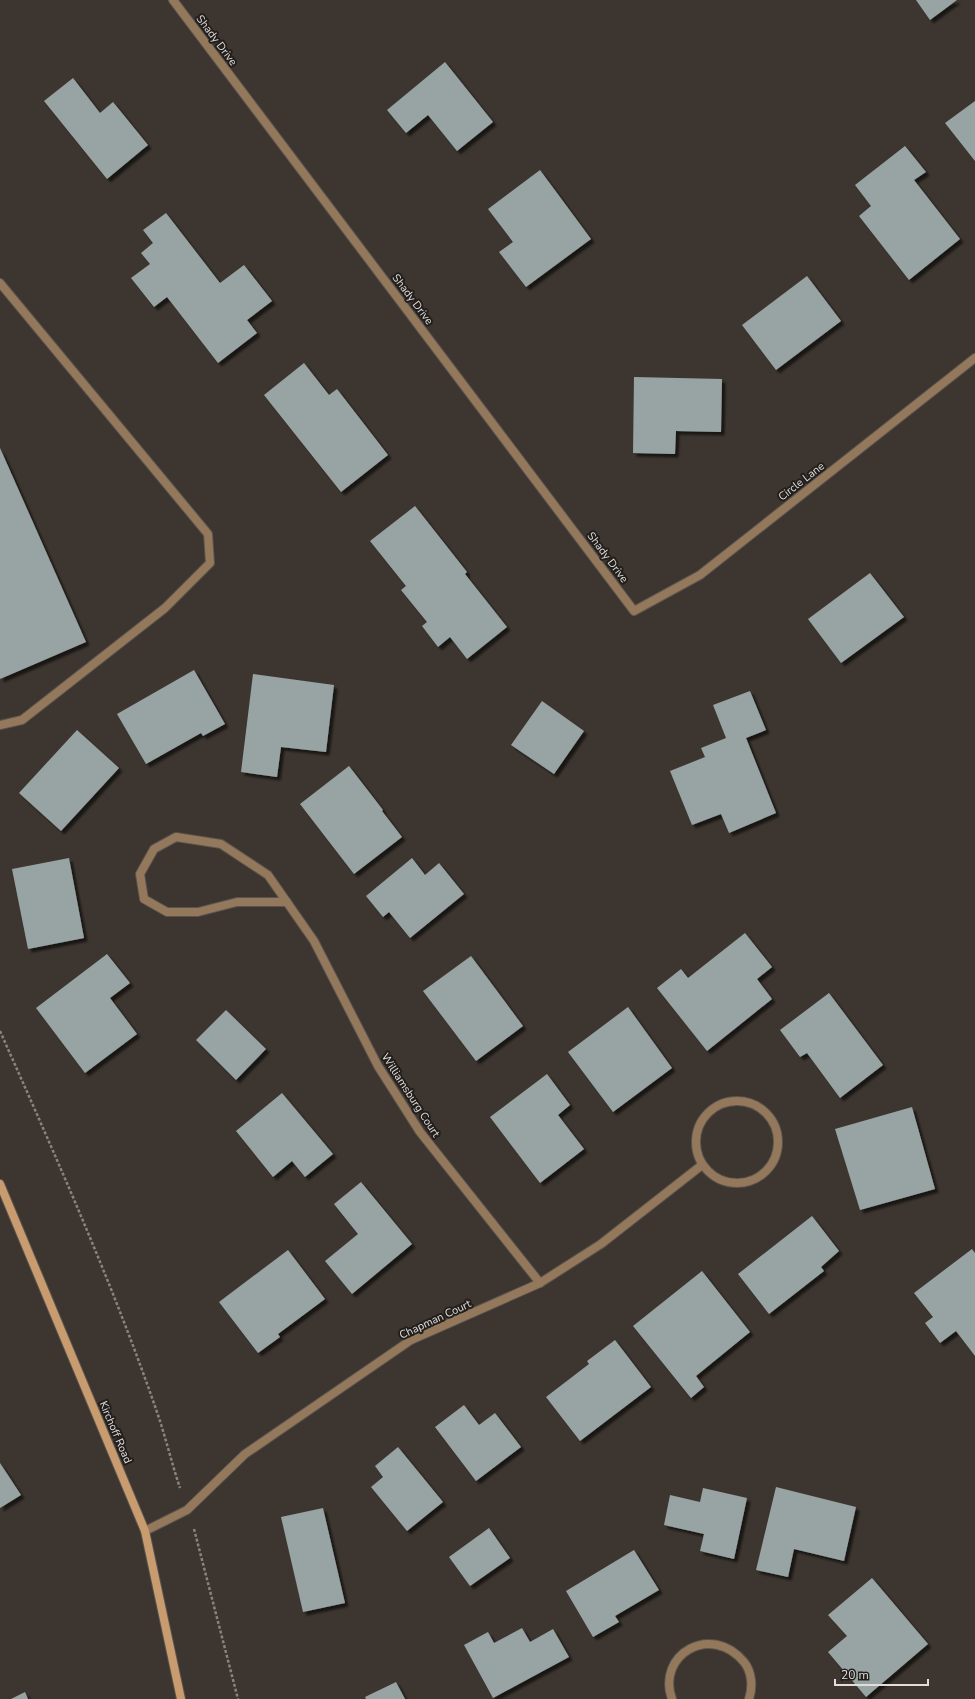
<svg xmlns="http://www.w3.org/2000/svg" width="975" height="1699" font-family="'Nunito Sans',sans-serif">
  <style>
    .building { fill: #98a4a3; filter: url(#shadow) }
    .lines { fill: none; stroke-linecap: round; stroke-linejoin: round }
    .service-casing { stroke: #5b544e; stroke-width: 10 }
    .minor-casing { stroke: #5b544e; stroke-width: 10 }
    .secondary-casing { stroke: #5b544e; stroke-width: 10 }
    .path { stroke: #89837e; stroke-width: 2.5; stroke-dasharray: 3 2; stroke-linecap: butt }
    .service { stroke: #94785c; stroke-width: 8 }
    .minor { stroke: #94785c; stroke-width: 8 }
    .secondary { stroke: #c89c6f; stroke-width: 8 }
    .labels { text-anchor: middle; stroke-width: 4; stroke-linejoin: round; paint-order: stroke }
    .street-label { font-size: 11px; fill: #e1ddd9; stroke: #211e1c }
  </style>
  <defs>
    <filter id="shadow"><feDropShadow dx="3.5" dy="3.5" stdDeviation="1" flood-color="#0009"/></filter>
  </defs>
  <rect width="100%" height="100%" fill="#3d3630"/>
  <g class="building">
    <path d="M 916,0 L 957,0 L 930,20 Z"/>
    <path d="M 445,62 L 493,122 L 457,151 L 428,115 L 406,133 L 387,110 Z"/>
    <path d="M 73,78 L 100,113 L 113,102 L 148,145 L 107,179 L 44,101 Z"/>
    <path d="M 975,101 L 975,161 L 945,123 Z"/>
    <path d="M 905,146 L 926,172 L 914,180 L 960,239 L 909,280 L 859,216 L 871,206 L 855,185 Z"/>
    <path d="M 540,170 L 591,239 L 526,287 L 499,252 L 513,242 L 488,209 Z"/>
    <path d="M 166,213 L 220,283 L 244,265 L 272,301 L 247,320 L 257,333 L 218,363 L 167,297 L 154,307 L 131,278 L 150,264 L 141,253 L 153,243 L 143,230 Z"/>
    <path d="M 807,276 L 841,321 L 776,370 L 742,325 Z"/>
    <path d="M 304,363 L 329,395 L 337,389 L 388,455 L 341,492 L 264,395 Z"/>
    <path d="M 634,377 L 722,379 L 721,432 L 676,431 L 675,454 L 633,453 Z"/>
    <path d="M 0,448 L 86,642 L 0,679 Z"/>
    <path d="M 415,506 L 467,572 L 465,574 L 507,627 L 467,659 L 450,637 L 438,647 L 422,626 L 427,622 L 401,590 L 406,586 L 370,541 Z"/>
    <path d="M 870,573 L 904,617 L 841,663 L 808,619 Z"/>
    <path d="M 194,670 L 225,724 L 203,736 L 201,733 L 146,764 L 117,714 Z"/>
    <path d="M 253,674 L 334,685 L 326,752 L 281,747 L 277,777 L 241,772 Z"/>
    <path d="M 750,691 L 766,730 L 746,738 L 776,813 L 729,833 L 721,814 L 692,825 L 670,771 L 705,757 L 701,748 L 726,738 L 713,705 Z"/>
    <path d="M 542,701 L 584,731 L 554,774 L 511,745 Z"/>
    <path d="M 77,730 L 119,768 L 61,831 L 19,793 Z"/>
    <path d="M 349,766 L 383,810 L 382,811 L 402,837 L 354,874 L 300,804 Z"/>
    <path d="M 69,858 L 84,938 L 28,949 L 12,869 Z"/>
    <path d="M 412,858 L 425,875 L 439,863 L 464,894 L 410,938 L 389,912 L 383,917 L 366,896 Z"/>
    <path d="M 745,933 L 772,967 L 757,979 L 772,999 L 707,1051 L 657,988 L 681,969 L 688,978 Z"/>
    <path d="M 107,954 L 130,983 L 110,998 L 137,1034 L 85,1073 L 36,1008 Z"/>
    <path d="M 471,956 L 523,1026 L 476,1061 L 423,991 Z"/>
    <path d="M 829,993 L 883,1065 L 840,1098 L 807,1053 L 800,1057 L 780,1030 Z"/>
    <path d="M 628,1007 L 672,1068 L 613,1112 L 568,1052 Z"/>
    <path d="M 226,1010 L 266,1049 L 236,1080 L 196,1040 Z"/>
    <path d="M 547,1074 L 570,1105 L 558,1115 L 584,1149 L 540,1183 L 490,1117 Z"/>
    <path d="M 282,1093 L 333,1154 L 305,1177 L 292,1161 L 273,1177 L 236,1131 Z"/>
    <path d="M 912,1107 L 935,1189 L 860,1210 L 835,1129 Z"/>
    <path d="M 361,1182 L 412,1244 L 352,1294 L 325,1261 L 358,1234 L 334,1204 Z"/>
    <path d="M 812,1216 L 839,1251 L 821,1267 L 824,1271 L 769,1314 L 738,1274 Z"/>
    <path d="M 972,1249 L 975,1253 L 975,1356 L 956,1331 L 940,1343 L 925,1323 L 933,1317 L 914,1293 Z"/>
    <path d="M 288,1250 L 325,1299 L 278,1334 L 280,1337 L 258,1353 L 219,1302 Z"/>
    <path d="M 702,1271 L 750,1332 L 696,1376 L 704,1387 L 691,1398 L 633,1326 Z"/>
    <path d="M 615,1340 L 651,1387 L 580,1441 L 546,1397 L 589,1364 L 587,1361 Z"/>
    <path d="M 464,1405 L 479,1425 L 495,1413 L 521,1447 L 476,1481 L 435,1427 Z"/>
    <path d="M 398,1447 L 443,1502 L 407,1531 L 371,1487 L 383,1477 L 375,1466 Z"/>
    <path d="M 0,1463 L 21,1495 L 0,1508 Z"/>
    <path d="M 776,1487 L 856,1507 L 844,1561 L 794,1549 L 788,1577 L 756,1570 Z"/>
    <path d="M 703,1488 L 747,1498 L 734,1559 L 700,1551 L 704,1534 L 664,1525 L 670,1495 L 700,1502 Z"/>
    <path d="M 323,1508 L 345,1603 L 303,1612 L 281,1517 Z"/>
    <path d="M 489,1528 L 510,1558 L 470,1586 L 449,1557 Z"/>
    <path d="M 634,1550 L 659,1590 L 615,1616 L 619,1622 L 593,1637 L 566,1591 Z"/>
    <path d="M 872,1578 L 928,1644 L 866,1697 L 828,1652 L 847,1636 L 828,1615 Z"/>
    <path d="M 522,1628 L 530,1642 L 553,1629 L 569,1657 L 493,1698 L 464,1645 L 488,1632 L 494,1643 Z"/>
    <path d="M 396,1682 L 405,1699 L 366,1699 L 365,1697 Z"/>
    <path d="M 25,1692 L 28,1699 L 11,1699 Z"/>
  </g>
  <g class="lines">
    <g class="service-casing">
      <path id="service" d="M 0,283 L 208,534 L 210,563 L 165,608 L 22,720 L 0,725"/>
    </g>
    <g class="minor-casing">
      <g id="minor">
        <path d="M 173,0 L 634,611 L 700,575 L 975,358"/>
        <path d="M 287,902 L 237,902 L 198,912 L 167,912 L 144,899 L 140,874 L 154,849 L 176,837 L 221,844 L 268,875 L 314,941 L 378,1066 L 420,1132 L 540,1283"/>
        <circle cx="737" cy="1142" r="41"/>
        <path d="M 145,1531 L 187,1510 L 245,1454 L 411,1340 L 540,1283 L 601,1244 L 702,1165"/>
        <path d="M 672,1699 C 656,1655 711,1622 744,1662 C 752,1672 753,1687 749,1699"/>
      </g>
    </g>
    <g class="secondary-casing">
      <path id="secondary" d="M 0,1184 L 145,1531 L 181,1699"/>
    </g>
    <g class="path">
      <path d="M 0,1031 C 56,1157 113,1284 158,1415 C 166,1439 172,1464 180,1488"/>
      <path d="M 194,1529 L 238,1699"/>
    </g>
    <use href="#service" class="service"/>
    <use href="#minor" class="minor"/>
    <use href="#secondary" class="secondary"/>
  </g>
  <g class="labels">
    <g class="street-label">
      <text transform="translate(217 40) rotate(53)" y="4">Shady Drive</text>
      <text transform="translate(413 299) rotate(53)" y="4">Shady Drive</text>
      <text transform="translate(801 481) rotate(-38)" y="4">Circle Lane</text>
      <text transform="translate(608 557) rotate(53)" y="4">Shady Drive</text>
      <text transform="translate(411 1095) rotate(57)" y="4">Williamsburg Court</text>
      <text transform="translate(435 1319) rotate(-25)" y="4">Chapman Court</text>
      <text transform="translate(116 1432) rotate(67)" y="4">Kirchoff Road</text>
    </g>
  </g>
  <path d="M835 1679v6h93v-6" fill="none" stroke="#e1ddd9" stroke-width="2"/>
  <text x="841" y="1679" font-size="12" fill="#e1ddd9" stroke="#211e1c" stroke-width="3" paint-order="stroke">20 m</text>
</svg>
